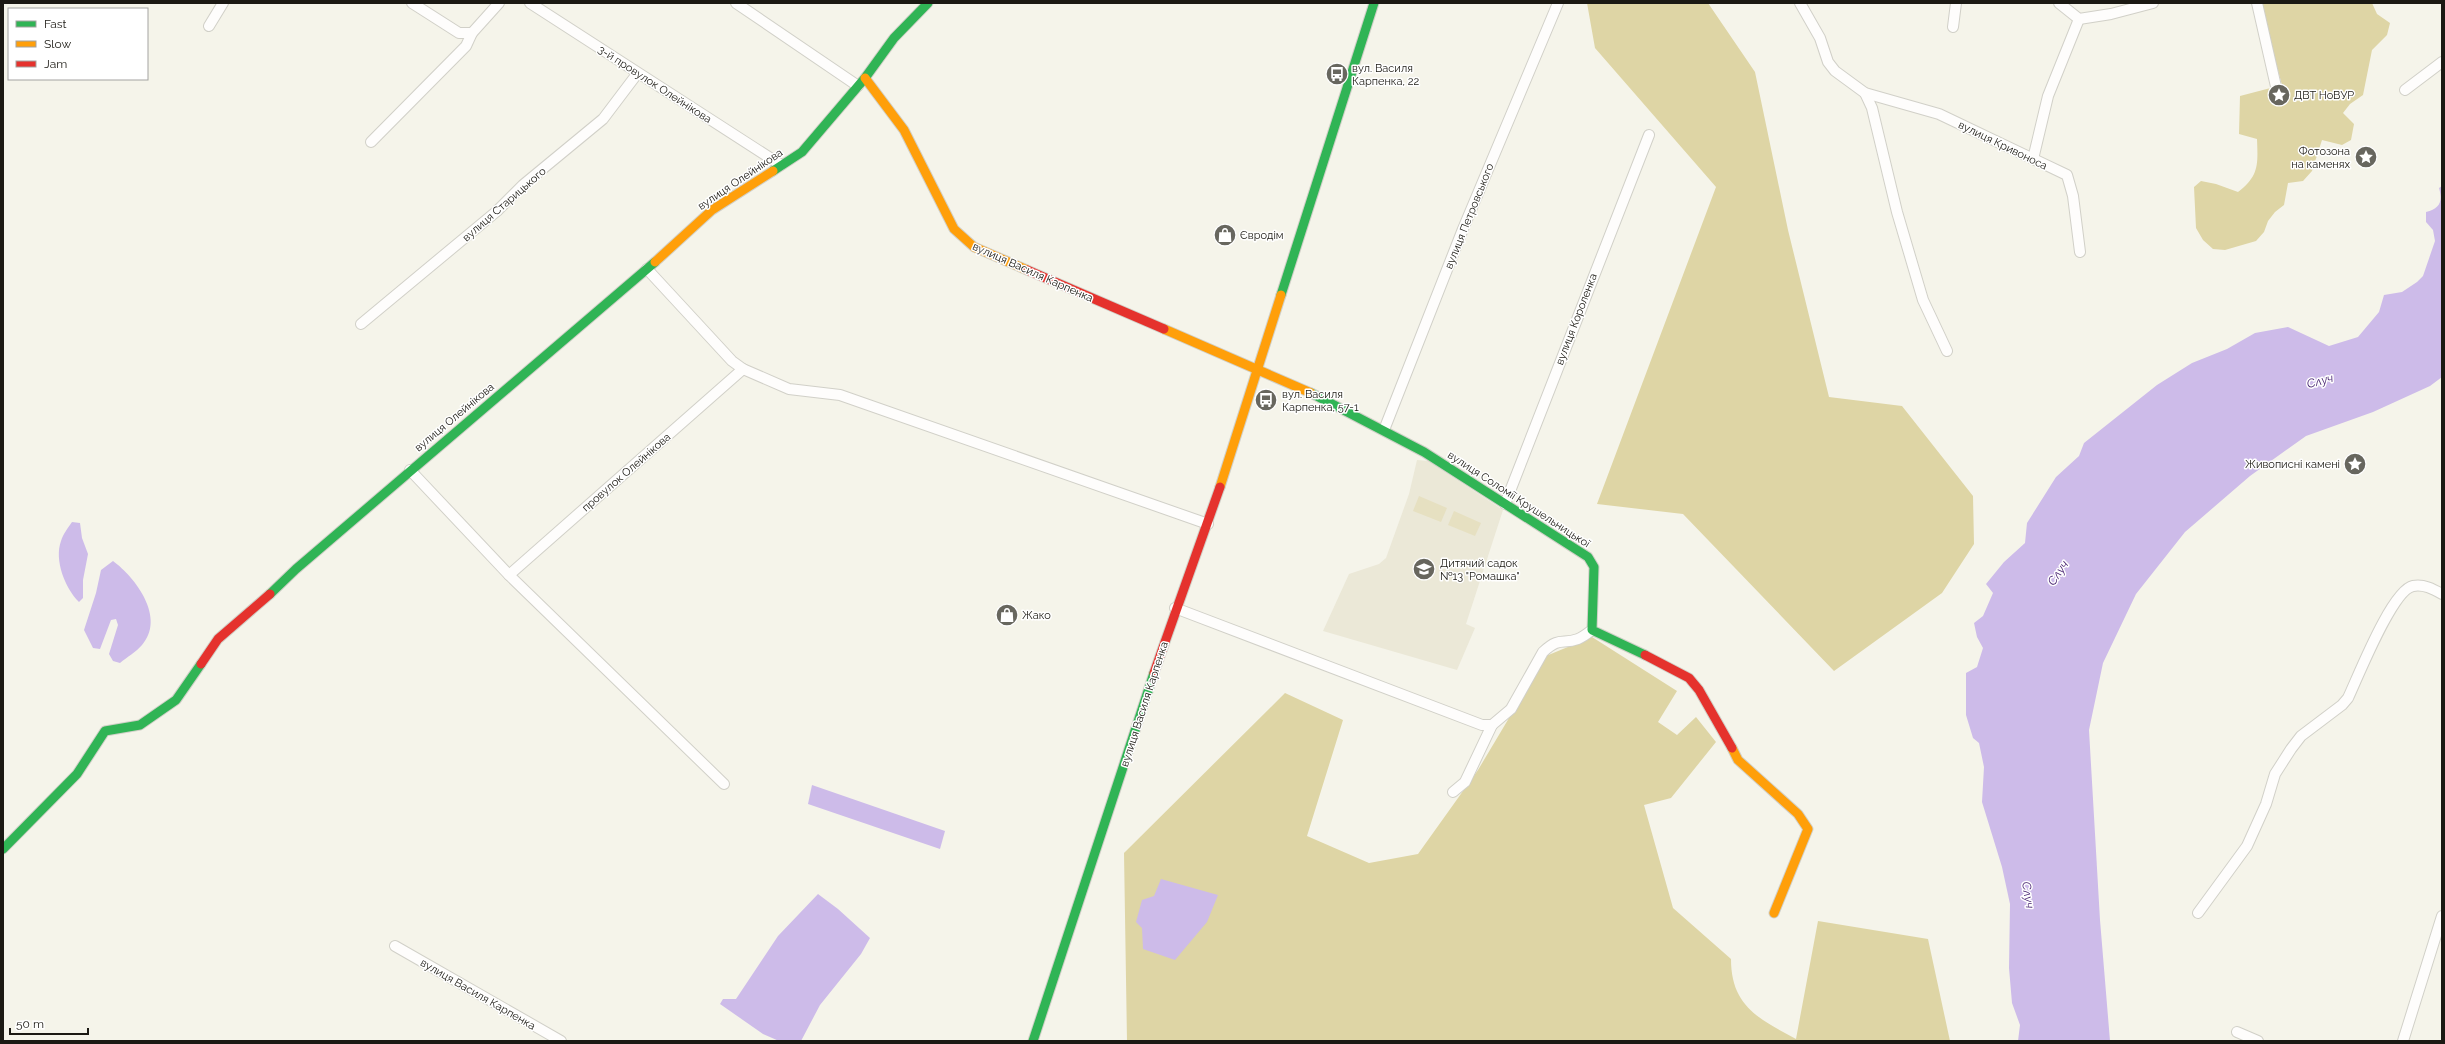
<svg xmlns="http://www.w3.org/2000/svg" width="2445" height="1044" font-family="Raleway,sans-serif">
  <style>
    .built { fill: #ebe8d7 }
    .green { fill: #e6e0c1 }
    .forest { fill: #ded5a5 }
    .water { fill: #cdbbe9 }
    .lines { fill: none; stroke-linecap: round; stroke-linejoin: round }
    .street-casing { stroke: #d1d0c8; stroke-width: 12 }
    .fast-casing { stroke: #d1d0c8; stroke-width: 11 }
    .slow-casing { stroke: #d1d0c8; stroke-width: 11 }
    .jam-casing { stroke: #d1d0c8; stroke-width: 11 }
    .street { stroke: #fefdfc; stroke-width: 10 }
    .fast { stroke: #30b455; stroke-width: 9 }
    .slow { stroke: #ff9f0a; stroke-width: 9 }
    .jam { stroke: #e5322d; stroke-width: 9 }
    .labels { text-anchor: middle; stroke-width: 3; stroke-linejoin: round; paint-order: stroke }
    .poi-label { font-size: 11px; fill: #1b1913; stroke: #fff; text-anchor: start }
    .street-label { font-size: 11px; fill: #1b1913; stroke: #fff }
    .water-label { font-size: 12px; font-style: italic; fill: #401b6b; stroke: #fff }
  </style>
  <rect width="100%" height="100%" fill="#f5f4ea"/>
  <path class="built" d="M 1417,460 L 1428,461 L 1503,510 L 1466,624 L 1475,628 L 1457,670 L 1323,631 L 1349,574 L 1379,564 L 1386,558 L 1409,494 Z"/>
  <g class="green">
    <path d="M 1419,496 L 1447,508 L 1441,522 L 1413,511 Z"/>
    <path d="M 1454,511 L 1481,523 L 1475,536 L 1448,525 Z"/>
  </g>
  <g class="forest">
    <path d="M 1587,3 L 1708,3 L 1755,72 L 1788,230 L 1829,397 L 1902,406 L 1973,496 L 1974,544 L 1942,593 L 1834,671 L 1683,514 L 1597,504 L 1716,187 L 1595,48 Z"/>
    <path d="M 2259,3 L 2372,3 L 2377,14 L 2390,23 L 2387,35 L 2372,50 L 2363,95 L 2350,104 L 2343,113 L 2354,124 L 2351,140 L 2342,145 L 2322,140 L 2312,171 L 2303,181 L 2288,183 L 2284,205 L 2275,212 L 2268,221 L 2264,232 L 2256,241 L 2225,250 L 2213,249 L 2203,240 L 2196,228 L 2194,187 L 2201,181 L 2216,184 L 2238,192 C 2259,176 2258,165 2257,139 L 2239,134 L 2240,96 L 2282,85 Z"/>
    <path d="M 1592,637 L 1677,691 L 1658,722 L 1677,735 L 1696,717 L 1716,742 L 1671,798 L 1644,805 L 1673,908 L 1731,959 C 1731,1006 1759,1019 1796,1039 L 1818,921 L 1928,939 L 1950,1041 L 1127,1041 L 1124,853 L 1285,693 L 1343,720 L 1307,836 L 1369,863 L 1418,854 L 1478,770 L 1546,656 Z"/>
  </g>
  <g class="water">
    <path d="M 2442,186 L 2442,377 L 2430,386 L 2373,412 L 2306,436 L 2250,476 L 2185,532 L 2136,594 L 2103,663 L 2089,730 L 2100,920 L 2110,1041 L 2018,1041 L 2020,1025 L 2012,1003 L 2009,968 L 2010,904 L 2002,867 L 1982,802 L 1984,767 L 1979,743 L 1973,738 L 1966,715 L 1966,673 L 1977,667 L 1983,648 L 1977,637 L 1974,623 L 1983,616 L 1993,593 L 1986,584 L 2004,562 L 2025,543 L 2027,523 L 2056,477 L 2079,456 L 2084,443 L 2157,385 L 2192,363 L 2227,349 L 2255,333 L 2288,327 L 2329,346 L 2358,337 L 2379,312 L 2384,295 L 2402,292 L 2417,282 L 2423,276 L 2435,241 L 2433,230 L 2426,222 L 2426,212 C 2440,209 2443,201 2439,188 Z"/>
    <path d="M 72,522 L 80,523 L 82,538 L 88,554 L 83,580 L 83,598 L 79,602 C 65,588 54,560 61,541 C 63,534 68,528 72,522 Z"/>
    <path d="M 113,561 C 136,578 166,618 142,645 C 136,652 127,657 120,663 L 113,661 L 109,654 L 118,625 L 116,619 L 111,620 L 100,649 L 93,648 L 84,630 L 96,593 L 101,570 Z"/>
    <path d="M 812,785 L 945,831 L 940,849 L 808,804 Z"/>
    <path d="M 1161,879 L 1218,895 L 1207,922 L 1175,960 L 1143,949 L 1142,928 L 1136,922 L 1142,900 L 1154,896 Z"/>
    <path d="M 818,894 L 838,909 L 870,938 L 861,954 L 820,1005 L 801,1041 L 779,1041 L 763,1034 L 720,1004 L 723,999 L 736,999 L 778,936 Z"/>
  </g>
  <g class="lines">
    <g class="street-casing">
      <g id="street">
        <path d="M 412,3 L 459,33 L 472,33 L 499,3"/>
        <path d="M 530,3 L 781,165"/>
        <path d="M 736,3 L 858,86"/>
        <path d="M 1800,3 L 1820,38 L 1828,62 L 1835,71 L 1865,93 L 1939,114 L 2067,175 L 2073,196 L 2080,252"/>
        <path d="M 2059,3 L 2079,19 L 2111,14 L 2153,3"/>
        <path d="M 2257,3 L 2277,91"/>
        <path d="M 209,26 L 223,3"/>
        <path d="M 1953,27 L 1956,3"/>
        <path d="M 2405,90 L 2442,62"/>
        <path d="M 1865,93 L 1872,108 L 1897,212 L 1923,300 L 1947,351"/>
        <path d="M 371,142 L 466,46 L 472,33"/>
        <path d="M 2033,159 L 2048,96 L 2079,19"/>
        <path d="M 647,269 L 732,361 L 743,369 L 789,389 L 840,395 L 1208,524"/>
        <path d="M 361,324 L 497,211 L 523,185 L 603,119 L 637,74"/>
        <path d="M 1384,430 L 1463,229 L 1558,3"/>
        <path d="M 410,470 L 509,575 L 724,784"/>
        <path d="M 1505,504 L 1649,135"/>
        <path d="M 509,575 L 743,369"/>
        <path d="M 1175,608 L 1482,725 L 1492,725 L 1465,782 L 1453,792"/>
        <path d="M 1492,725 L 1511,709 L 1543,652 C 1560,636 1562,645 1578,639 C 1583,637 1588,633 1592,630"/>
        <path d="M 2198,913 L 2247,846 L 2266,804 L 2275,774 L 2291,749 L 2301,736 L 2342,705 L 2348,698 C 2358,677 2392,590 2413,586 C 2424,584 2433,589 2442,594"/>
        <path d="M 395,946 L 561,1041"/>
        <path d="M 2237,1032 L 2258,1041"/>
        <path d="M 2403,1041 L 2442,916"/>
      </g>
    </g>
    <g class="fast-casing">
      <g id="fast">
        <path d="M 773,171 L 802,152 L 865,78 L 894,38 L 928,3"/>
        <path d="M 1281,295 L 1374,3"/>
        <path d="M 1311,393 L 1424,452 L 1588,557 L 1594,567 L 1592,630 L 1645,655"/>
        <path d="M 270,594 L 296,569 L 655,262"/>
        <path d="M 3,849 L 77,774 L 105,731 L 140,725 L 176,700 L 201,664"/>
        <path d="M 1033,1041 L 1154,673"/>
      </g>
    </g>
    <g class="slow-casing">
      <g id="slow">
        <path d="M 865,78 L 904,130 L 954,229 L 974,247 L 1027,270"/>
        <path d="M 655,262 L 712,210 L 773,171"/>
        <path d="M 1164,329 L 1311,393"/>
        <path d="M 1220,487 L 1281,295"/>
        <path d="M 1732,748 L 1738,760 L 1798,814 L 1808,829 L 1774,913"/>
      </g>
    </g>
    <g class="jam-casing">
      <g id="jam">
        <path d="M 1027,270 L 1164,329"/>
        <path d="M 1645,655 L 1689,678 L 1699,690 L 1732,748"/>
        <path d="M 201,664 L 218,639 L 270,594"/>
        <path d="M 1154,673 L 1220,487"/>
      </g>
    </g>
    <use href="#street" class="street"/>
    <use href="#fast" class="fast"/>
    <use href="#slow" class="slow"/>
    <use href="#jam" class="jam"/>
  </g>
  <defs>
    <g id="bus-disc" transform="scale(1.15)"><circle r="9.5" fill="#67665e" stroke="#fff"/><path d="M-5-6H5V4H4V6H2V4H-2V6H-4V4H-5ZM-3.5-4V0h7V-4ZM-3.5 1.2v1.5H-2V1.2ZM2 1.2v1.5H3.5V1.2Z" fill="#fff"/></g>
    <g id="sight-disc" transform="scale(1.15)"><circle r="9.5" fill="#67665e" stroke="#fff"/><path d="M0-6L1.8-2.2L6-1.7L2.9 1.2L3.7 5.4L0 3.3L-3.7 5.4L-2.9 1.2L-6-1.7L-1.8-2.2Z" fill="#fff"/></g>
    <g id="shop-disc" transform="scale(1.15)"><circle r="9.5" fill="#67665e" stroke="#fff"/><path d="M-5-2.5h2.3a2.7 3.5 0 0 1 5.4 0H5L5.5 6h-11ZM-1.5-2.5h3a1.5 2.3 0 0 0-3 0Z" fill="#fff"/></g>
    <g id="school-disc" transform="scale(1.15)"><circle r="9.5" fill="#67665e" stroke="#fff"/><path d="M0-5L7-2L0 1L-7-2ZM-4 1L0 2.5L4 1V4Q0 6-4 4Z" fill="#fff"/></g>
  </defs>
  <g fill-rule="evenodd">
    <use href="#bus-disc" x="1337" y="74"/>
    <use href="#sight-disc" x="2279" y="95"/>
    <use href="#sight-disc" x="2366" y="157"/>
    <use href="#shop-disc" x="1225" y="235"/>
    <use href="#bus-disc" x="1266" y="400"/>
    <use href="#sight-disc" x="2355" y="464"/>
    <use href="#school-disc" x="1424" y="569"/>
    <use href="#shop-disc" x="1007" y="615"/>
  </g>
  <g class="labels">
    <g class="poi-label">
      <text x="1352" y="72">вул. Василя<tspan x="1352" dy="13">Карпенка, 22</tspan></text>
      <text x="2294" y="99">ДВТ НоВУР</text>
      <text x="2350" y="155" text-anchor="end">Фотозона<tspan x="2350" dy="13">на каменях</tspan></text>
      <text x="1240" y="239">Євродім</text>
      <text x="1282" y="398">вул. Василя<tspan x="1282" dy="13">Карпенка, 57-1</tspan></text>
      <text x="2340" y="468" text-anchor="end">Живописні камені</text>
      <text x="1440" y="567">Дитячий садок<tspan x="1440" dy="13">№13 "Ромашка"</tspan></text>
      <text x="1022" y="619">Жако</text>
    </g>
    <g class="street-label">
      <text transform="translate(655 84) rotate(33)" y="4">3-й провулок Олейнікова</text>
      <text transform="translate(2003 145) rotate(26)" y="4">вулиця Кривоноса</text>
      <text transform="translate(740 179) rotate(-34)" y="4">вулиця Олейнікова</text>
      <text transform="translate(504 204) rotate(-41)" y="4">вулиця Старицького</text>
      <text transform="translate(1469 216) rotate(-68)" y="4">вулиця Петровського</text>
      <text transform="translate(1033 272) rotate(24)" y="4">вулиця Василя Карпенка</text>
      <text transform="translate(1576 319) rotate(-69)" y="4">вулиця Короленка</text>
      <text transform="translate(454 417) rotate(-40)" y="4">вулиця Олейнікова</text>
      <text transform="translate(626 472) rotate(-41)" y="4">провулок Олейнікова</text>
      <text transform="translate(1519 499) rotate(33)" y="4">вулиця Соломії Крушельницької</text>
      <text transform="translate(1144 704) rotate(-72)" y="4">вулиця Василя Карпенка</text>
      <text transform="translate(478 994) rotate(30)" y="4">вулиця Василя Карпенка</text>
    </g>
    <g class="water-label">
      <text transform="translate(2320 381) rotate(-15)" y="4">Случ</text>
      <text transform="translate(2058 573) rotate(-56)" y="4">Случ</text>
      <text transform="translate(2028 895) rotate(81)" y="4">Случ</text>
    </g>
  </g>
  <rect width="2445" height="1044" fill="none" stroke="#1b1913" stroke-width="8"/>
  <rect x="8" y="8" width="140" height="72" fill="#ffffff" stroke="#a4a3a1"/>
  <rect x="16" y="21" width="20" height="6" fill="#30b455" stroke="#a4a3a1"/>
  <text x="44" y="28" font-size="12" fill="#1b1913">Fast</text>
  <rect x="16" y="41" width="20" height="6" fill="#ff9f0a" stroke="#a4a3a1"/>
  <text x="44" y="48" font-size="12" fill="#1b1913">Slow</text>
  <rect x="16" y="61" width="20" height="6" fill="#e5322d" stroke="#a4a3a1"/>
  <text x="44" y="68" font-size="12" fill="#1b1913">Jam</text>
  <path d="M10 1028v6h78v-6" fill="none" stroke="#1b1913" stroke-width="2"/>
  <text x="16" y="1028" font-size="12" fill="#1b1913" stroke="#ffffff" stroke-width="3" paint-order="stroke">50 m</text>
</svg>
